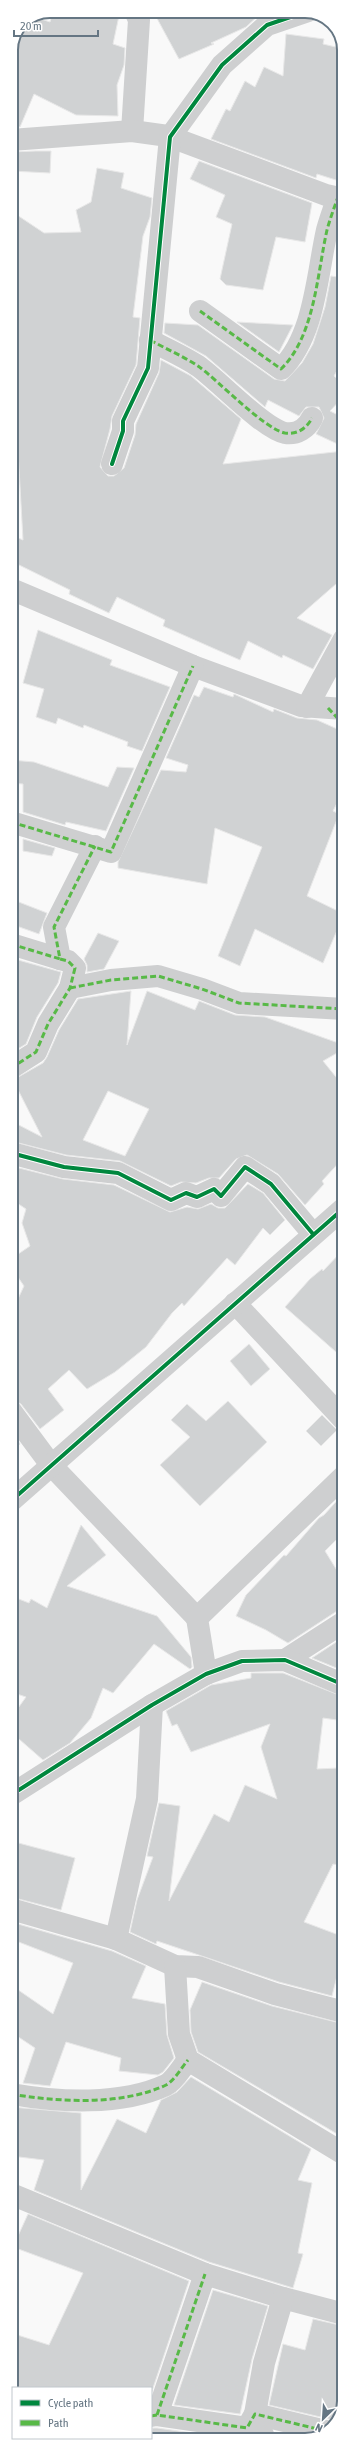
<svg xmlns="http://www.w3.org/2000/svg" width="355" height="2451" font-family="'Asap Condensed',sans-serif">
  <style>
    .building { fill: #d0d2d3; stroke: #e8e8e8; fill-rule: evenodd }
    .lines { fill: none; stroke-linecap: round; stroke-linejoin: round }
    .minor { stroke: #cecfd0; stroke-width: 22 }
    .quiet { stroke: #58b947; stroke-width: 3; stroke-dasharray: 6 3; stroke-linecap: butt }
    .cycleway-casing { stroke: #fff; stroke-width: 6 }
    .cycleway { stroke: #00873e; stroke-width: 4 }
    .rim { fill: none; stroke: #657683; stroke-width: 2 }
  </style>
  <rect width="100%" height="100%" fill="#f9f9f9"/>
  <g class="building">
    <path d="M 53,11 L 120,11 L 113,44 L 125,48 L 124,65 L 117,85 L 118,116 L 76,115 L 34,94 L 20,127 L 11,127 L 11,50 L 22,23 L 35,17 L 50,22 Z"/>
    <path d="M 153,11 L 269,11 L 259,15 L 246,27 L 211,43 L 214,44 L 179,59 Z"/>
    <path d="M 286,34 L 324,39 L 323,44 L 344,49 L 344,141 L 339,181 L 317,174 L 316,178 L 211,139 L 226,109 L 230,111 L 245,81 L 255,87 L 264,67 L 283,76 Z"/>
    <path d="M 36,151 L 51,151 L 50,173 L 11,171 L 11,152 Z"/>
    <path d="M 199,161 L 312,203 L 305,242 L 276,237 L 263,290 L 226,285 L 220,279 L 232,224 L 216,217 L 225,195 L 190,179 Z"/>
    <path d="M 97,168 L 124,173 L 121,188 L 152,198 L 150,217 L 143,236 L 133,317 L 140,318 L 136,365 L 112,416 L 110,429 L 100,467 L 108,476 L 114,476 L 124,468 L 135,435 L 136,424 L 159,373 L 161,360 L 191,376 L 241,419 L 223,464 L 344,451 L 344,577 L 297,618 L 332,635 L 313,669 L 283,655 L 282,658 L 248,641 L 240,660 L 163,626 L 165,620 L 117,597 L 109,613 L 69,594 L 70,590 L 11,561 L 11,535 L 23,540 L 16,414 L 11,390 L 11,211 L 44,233 L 81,232 L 76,210 L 91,202 Z"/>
    <path d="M 331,276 L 344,278 L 344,358 L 334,376 L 344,385 L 344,396 L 330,411 L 344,418 L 344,447 L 316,434 L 324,418 L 319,407 L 306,407 L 299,416 L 268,400 L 265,407 L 206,356 L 164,333 L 165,323 L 198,325 L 274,379 L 285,381 L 302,363 L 313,344 L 325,307 Z"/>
    <path d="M 237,322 L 293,325 L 279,352 Z"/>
    <path d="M 38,630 L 112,660 L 110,665 L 170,687 L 142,751 L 127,746 L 128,742 L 84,725 L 83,728 L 58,718 L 56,724 L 36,717 L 44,689 L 23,683 Z"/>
    <path d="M 204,687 L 233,697 L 234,694 L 273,712 L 274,709 L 297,718 L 317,720 L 344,732 L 344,789 L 333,811 L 339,814 L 307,896 L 344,914 L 323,963 L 255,929 L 240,966 L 218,956 L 262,847 L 215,828 L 207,884 L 118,868 L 118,862 L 161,770 L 186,772 L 188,765 L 166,758 L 194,695 L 199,697 Z"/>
    <path d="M 11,760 L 34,762 L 108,787 L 117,767 L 134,768 L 106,831 L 66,822 L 65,825 L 23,812 L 23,784 L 11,783 Z"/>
    <path d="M 23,839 L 55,848 L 52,856 L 23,851 Z"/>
    <path d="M 11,899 L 47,913 L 39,934 L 11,924 Z"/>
    <path d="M 98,933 L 119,941 L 104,969 L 87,972 L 87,965 L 84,959 Z"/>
    <path d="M 11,958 L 61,972 L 58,983 L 37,1017 L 26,1044 L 11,1053 Z"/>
    <path d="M 131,991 L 127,1045 L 147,991 L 195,1010 L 199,1001 L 235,1015 L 265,1017 L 344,1045 L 344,1049 L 323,1061 L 344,1087 L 344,1157 L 322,1181 L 324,1184 L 305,1205 L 278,1174 L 247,1155 L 236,1159 L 219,1178 L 209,1178 L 196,1183 L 181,1182 L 171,1186 L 120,1161 L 66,1155 L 11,1141 L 11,1121 L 42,1137 L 13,1080 L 43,1063 L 47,1057 L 59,1030 L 78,999 ZM 108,1091 L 149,1109 L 125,1156 L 83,1140 Z"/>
    <path d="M 11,1166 L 63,1179 L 114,1185 L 170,1212 L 187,1207 L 198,1209 L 211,1204 L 218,1208 L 225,1208 L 248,1184 L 263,1193 L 285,1220 L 270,1235 L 263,1228 L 235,1265 L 227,1258 L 184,1306 L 182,1303 L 172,1313 L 146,1347 L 115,1372 L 87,1389 L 69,1370 L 48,1389 L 64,1410 L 40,1429 L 21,1404 L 11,1399 L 11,1314 L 24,1286 L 11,1267 L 11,1259 L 30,1246 L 22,1223 L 26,1209 L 11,1199 Z"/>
    <path d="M 344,1249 L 344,1359 L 285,1307 L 310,1279 L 322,1269 L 323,1271 Z"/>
    <path d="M 249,1344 L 270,1369 L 251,1386 L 230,1361 Z"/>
    <path d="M 228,1401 L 267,1442 L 200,1506 L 160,1465 L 190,1437 L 171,1420 L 187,1404 L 206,1421 Z"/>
    <path d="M 322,1415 L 337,1430 L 321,1446 L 306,1431 Z"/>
    <path d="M 11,1432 L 20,1444 L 11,1450 Z"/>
    <path d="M 344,1493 L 344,1532 L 325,1551 L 344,1582 L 344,1610 L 337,1611 L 288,1643 L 266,1630 L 236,1616 L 246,1595 L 284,1555 L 286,1556 L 319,1518 L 324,1515 Z"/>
    <path d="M 81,1525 L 106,1555 L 67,1586 L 157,1616 L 191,1657 L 192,1667 L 190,1669 L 154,1644 L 113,1693 L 103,1688 L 91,1718 L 70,1743 L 43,1760 L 11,1732 L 11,1718 L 26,1697 L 11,1692 L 11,1596 L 29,1603 L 31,1599 L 47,1608 Z"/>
    <path d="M 344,1637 L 344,1671 L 312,1658 Z"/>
    <path d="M 251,1673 L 283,1673 L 344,1697 L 344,1721 L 323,1718 L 317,1769 L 338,1768 L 340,1787 L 344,1787 L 344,1866 L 333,1864 L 304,1922 L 344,1937 L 344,1966 L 340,1964 L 332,1996 L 279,1982 L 157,1941 L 156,1944 L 130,1932 L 137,1900 L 153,1857 L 147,1856 L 159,1803 L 180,1806 L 169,1901 L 214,1814 L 229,1822 L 245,1785 L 277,1799 L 261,1747 L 270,1724 L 191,1752 L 177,1724 L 172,1726 L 166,1711 L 211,1685 L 251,1678 Z"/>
    <path d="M 11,1841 L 75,1858 L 61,1910 L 11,1897 Z"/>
    <path d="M 11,1922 L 112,1951 L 146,1966 L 132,1998 L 165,2004 L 167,2035 L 174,2058 L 163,2072 L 158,2075 L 119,2071 L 121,2058 L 66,2042 L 50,2086 L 23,2083 L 35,2048 L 11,2032 L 11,1985 L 53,2014 L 73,1963 L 11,1939 Z"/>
    <path d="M 202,1982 L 272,2006 L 344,2024 L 344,2138 L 198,2052 L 191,2032 L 190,2010 Z"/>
    <path d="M 191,2077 L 311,2149 L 298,2180 L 312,2183 L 298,2253 L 303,2254 L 293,2288 L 209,2262 L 34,2190 L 44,2160 L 11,2156 L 11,2107 L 81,2113 L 81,2190 L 117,2119 L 146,2133 L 161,2100 L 177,2092 Z"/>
    <path d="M 28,2214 L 189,2281 L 151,2394 L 151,2388 L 11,2388 L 11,2333 L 49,2345 L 83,2273 L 13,2247 Z"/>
    <path d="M 213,2290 L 268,2306 L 252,2359 L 240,2414 L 174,2405 Z"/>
    <path d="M 313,2319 L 344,2326 L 344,2401 L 336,2423 L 329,2419 L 269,2405 L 283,2344 L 305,2350 Z"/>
    <path d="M 153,2428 L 157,2428 L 241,2440 L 149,2440 Z"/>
  </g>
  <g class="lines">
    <g class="minor">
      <path d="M 132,131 L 139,20 L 135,11"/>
      <path d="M 11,140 L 132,131 L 168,136 L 326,195 L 344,199"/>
      <path d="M 200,311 L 281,369 C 315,336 317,274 327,230 C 330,219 334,208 338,197"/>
      <path d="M 150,340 C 166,349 183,356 198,366 C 218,380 264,429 285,433 C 297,435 307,428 312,418"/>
      <path d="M 112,464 L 123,431 L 123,421 L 148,368 L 170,137 L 222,65 L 267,25 L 308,11"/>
      <path d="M 11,589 L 193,666 L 301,706 L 344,709"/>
      <path d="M 307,707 L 344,639"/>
      <path d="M 11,822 L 111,852 L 193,666"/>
      <path d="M 11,944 L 60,959"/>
      <path d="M 70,988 L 111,980 L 158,976 L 202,989 L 239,1003 L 344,1009"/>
      <path d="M 11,1068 L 36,1052 L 48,1024 L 70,988 L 75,968 L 68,961 L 60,959 L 54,927 L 95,846"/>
      <path d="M 11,1153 L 64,1167 L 118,1173 L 171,1200 L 186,1193 L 197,1197 L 214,1189 L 221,1196 L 245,1167 L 271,1184 L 313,1234"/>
      <path d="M 235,1303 L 344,1420"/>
      <path d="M 11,1411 L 51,1465 L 197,1618"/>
      <path d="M 11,1501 L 344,1208"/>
      <path d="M 285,1660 L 344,1622"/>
      <path d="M 206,1674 L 197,1618 L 344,1476"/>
      <path d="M 11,1795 L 152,1705 L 206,1674 L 242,1661 L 285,1660 L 344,1685"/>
      <path d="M 11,1909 L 116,1939 L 175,1966 L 198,1967 L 275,1994 L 344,2012"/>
      <path d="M 116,1939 L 147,1799 L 152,1705"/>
      <path d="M 175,1966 L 179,2034 L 188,2060 L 344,2154"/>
      <path d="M 11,2094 C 58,2102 121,2106 166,2085 C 174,2081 182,2067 188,2060"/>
      <path d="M 11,2194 L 205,2274 L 283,2298 L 344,2314"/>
      <path d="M 157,2415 L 205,2274"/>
      <path d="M 151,2416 L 157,2415 L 247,2428 L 255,2414 L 326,2431"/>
      <path d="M 126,2440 L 127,2438"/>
      <path d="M 265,2440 L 255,2414 L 264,2363 L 283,2298"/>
    </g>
    <g class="quiet">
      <path d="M 200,311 L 281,369 C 315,336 317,274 327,230 C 330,219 334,208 338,197"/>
      <path d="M 150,340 C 166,349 183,356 198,366 C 218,380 264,429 285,433 C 297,435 307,428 312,418"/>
      <path d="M 328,708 L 344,725"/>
      <path d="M 11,822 L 111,852 L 193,666"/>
      <path d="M 11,944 L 60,959"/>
      <path d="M 70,988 L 111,980 L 158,976 L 202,989 L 239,1003 L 344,1009"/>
      <path d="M 11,1068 L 36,1052 L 48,1024 L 70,988 L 75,968 L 68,961 L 60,959 L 54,927 L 95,846"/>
      <path d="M 11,2094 C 58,2102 121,2106 166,2085 C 174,2081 182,2067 188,2060"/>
      <path d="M 157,2415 L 205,2274"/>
      <path d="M 151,2416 L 157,2415 L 247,2428 L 255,2414 L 326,2431"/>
      <path d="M 126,2440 L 127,2438"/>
    </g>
    <g class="cycleway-casing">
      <g id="cycleway">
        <path d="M 112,464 L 123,431 L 123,421 L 148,368 L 170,137 L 222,65 L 267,25 L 308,11"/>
        <path d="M 11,1153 L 64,1167 L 118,1173 L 171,1200 L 186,1193 L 197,1197 L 214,1189 L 221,1196 L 245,1167 L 271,1184 L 313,1234"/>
        <path d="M 11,1501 L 344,1208"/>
        <path d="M 11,1795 L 152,1705 L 206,1674 L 242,1661 L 285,1660 L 344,1685"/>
      </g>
    </g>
    <use href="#cycleway" class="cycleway"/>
  </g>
  <path d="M0 0H355V2451H0ZM50 18H305A32 32 0 0 1 337 50V2401A32 32 0 0 1 305 2433H50A32 32 0 0 1 18 2401V50A32 32 0 0 1 50 18Z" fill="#fff" fill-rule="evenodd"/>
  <path class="rim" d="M50 18H305A32 32 0 0 1 337 50V2401A32 32 0 0 1 305 2433H50A32 32 0 0 1 18 2401V50A32 32 0 0 1 50 18Z"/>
  <rect x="12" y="2387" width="140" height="52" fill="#ffffff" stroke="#c1c8cd"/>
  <rect x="20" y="2400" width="20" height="6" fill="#00873e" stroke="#c1c8cd"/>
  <text x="48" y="2407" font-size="12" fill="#657683">Cycle path</text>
  <rect x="20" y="2420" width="20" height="6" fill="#58b947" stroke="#c1c8cd"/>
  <text x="48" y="2427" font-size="12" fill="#657683">Path</text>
  <g transform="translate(323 2419) rotate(205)" stroke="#ffffff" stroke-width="3" paint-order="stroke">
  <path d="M0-3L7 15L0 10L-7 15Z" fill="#657683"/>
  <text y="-6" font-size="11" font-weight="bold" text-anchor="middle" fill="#657683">N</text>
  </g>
  <path d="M14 30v6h84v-6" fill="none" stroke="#657683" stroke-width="2"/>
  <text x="20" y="30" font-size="12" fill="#657683" stroke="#ffffff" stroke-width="3" paint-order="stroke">20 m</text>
</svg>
